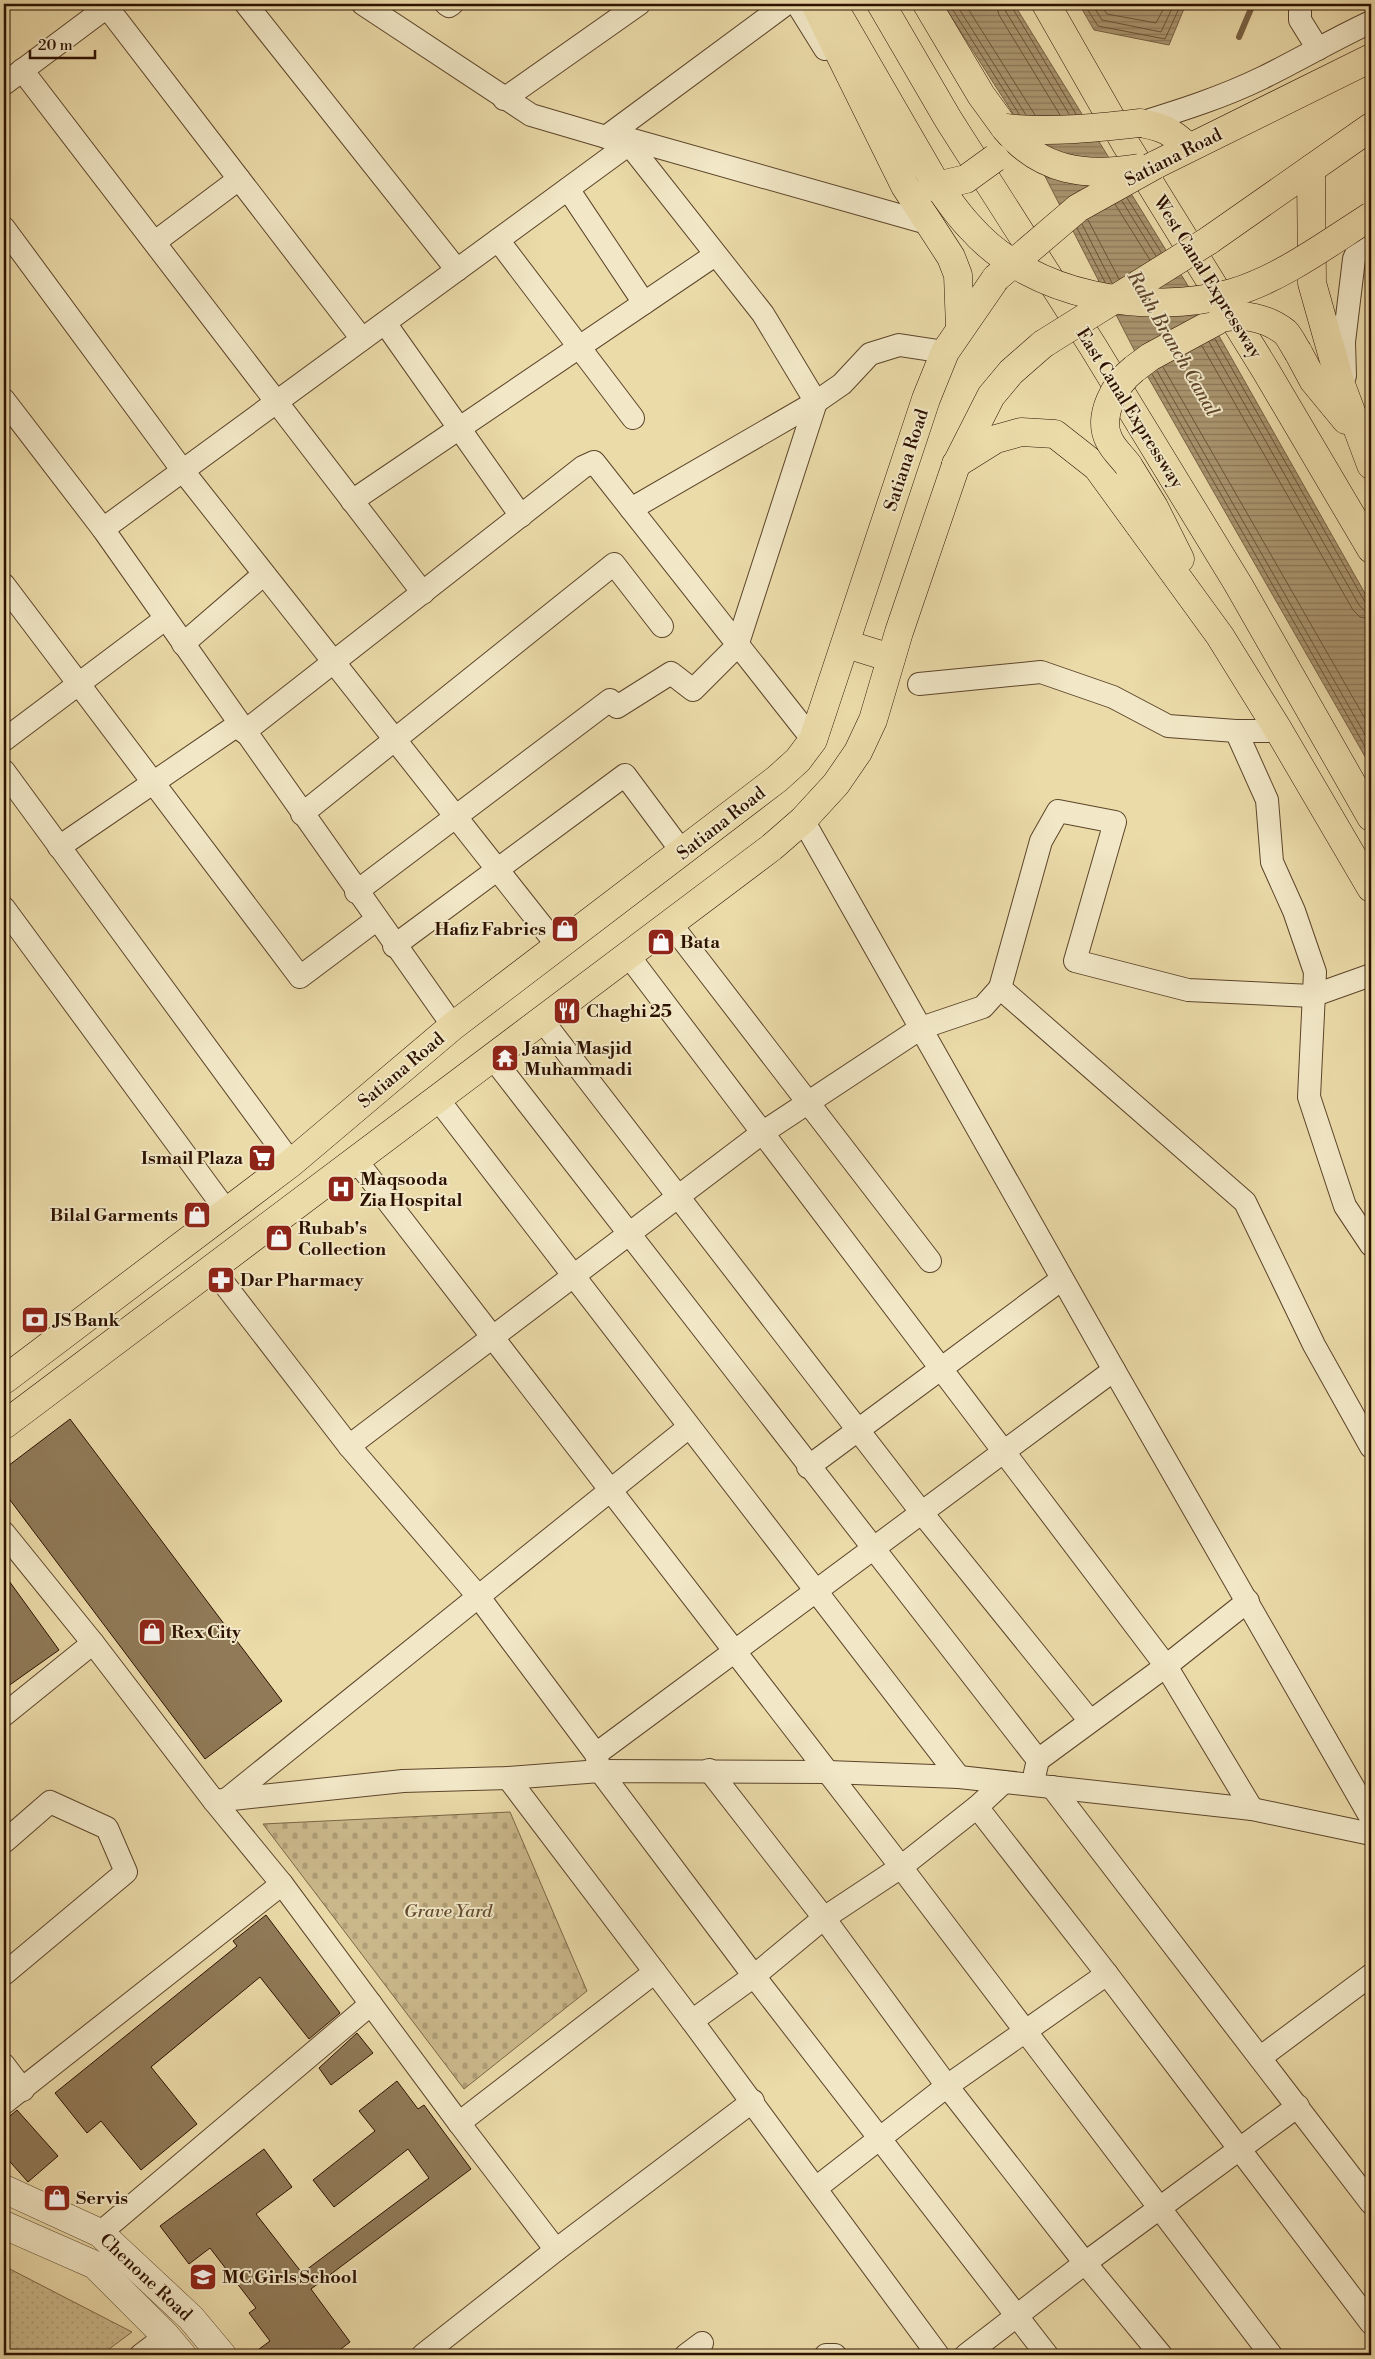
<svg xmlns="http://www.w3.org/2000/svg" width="1375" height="2359" font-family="'Libre Bodoni',serif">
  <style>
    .green { fill: url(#green-dots); stroke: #7c6546 }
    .cemetery { fill: url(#cemetery-stones); stroke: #7c6546 }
    .water { fill: url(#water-rules); stroke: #786143 }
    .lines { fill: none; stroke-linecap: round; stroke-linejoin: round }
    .shore { stroke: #6c5438; stroke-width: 1 }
    .stream { stroke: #786143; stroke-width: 6 }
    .building { fill: #907a58; stroke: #2d1100 }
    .minor-casing { stroke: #5c442a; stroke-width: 24 }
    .tertiary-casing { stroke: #5c442a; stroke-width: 29 }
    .primary-casing { stroke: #2d1100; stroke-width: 29 }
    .minor { stroke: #f2e8c7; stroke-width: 22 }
    .tertiary { stroke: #f2e8c7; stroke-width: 28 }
    .primary { stroke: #ebdba9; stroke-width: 28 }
    .primary-bridge-casing { stroke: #2d1100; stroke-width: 29; stroke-linecap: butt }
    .primary-bridge { stroke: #ebdba9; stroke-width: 28 }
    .labels { text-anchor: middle; stroke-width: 4; stroke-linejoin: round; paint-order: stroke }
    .street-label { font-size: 18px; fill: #2d1100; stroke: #f2e8c7 }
    .poi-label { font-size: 18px; font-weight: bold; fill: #2d1100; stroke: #f2e8c7; text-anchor: start }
    .park-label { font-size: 18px; font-style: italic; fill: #644c31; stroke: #f2e8c7 }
    .water-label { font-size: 19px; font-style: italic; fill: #5f462d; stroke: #f2e8c7 }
  </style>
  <defs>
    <pattern id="green-dots" width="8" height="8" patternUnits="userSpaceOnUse" patternTransform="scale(1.25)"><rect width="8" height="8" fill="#cbb98c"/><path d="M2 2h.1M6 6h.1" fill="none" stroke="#af9e77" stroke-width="1.8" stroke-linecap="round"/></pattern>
    <pattern id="cemetery-stones" width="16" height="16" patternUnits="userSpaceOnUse" patternTransform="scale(1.25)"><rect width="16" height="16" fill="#cbb98c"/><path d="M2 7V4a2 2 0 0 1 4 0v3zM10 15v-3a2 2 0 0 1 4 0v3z" fill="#af9e77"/></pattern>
    <pattern id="water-rules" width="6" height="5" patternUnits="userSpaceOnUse" patternTransform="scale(1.25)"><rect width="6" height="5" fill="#aa9670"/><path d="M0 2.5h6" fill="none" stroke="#8b795a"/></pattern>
  </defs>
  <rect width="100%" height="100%" fill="#ebdba9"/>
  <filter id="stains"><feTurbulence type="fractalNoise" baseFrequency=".004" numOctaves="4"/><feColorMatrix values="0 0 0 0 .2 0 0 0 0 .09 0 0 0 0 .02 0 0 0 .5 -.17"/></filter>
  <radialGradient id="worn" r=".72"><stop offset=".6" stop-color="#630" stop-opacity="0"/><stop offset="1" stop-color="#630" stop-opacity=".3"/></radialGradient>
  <path class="green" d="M 4,2266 L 132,2332 L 101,2355 L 4,2355 Z"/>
  <path class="cemetery" d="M 510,1812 L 587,1991 L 464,2089 L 263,1824 Z"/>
  <g class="water">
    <path d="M 943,4 L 1014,4 L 1219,336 L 1371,604 L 1371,767 L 1148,377 L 1012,112 Z"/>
    <path d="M 1079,4 L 1186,4 L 1169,45 L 1094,30 Z"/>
  </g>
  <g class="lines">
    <g class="shore">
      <path d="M 949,4 L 1019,114"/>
      <path d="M 956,4 L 1026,115"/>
      <path d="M 965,4 L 1035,115"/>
      <path d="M 996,4 L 999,15 L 1060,115"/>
      <path d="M 1004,4 L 1006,12 L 1069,114"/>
      <path d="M 1010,4 L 1076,114"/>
      <path d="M 1084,4 L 1098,26 L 1165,39 L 1181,4"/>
      <path d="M 1092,4 L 1102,20 L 1161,32 L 1174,4"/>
      <path d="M 1100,4 L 1107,14 L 1156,23 L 1166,4"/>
      <path d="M 1127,198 L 1161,252"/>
      <path d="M 1122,201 L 1156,256"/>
      <path d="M 1115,204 L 1150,260"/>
      <path d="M 1088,220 L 1119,279"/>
      <path d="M 1082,224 L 1112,283"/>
      <path d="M 1077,228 L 1105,282"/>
      <path d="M 1215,339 L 1365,602 L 1371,605"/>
      <path d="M 1209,342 L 1359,605 L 1364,610 L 1371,612"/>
      <path d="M 1202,346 L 1353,610 L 1360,617 L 1371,619"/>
      <path d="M 1163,367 L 1371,729"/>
      <path d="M 1157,371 L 1371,745"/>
      <path d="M 1152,374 L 1371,757"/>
    </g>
    <path class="stream" d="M 1239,37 L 1253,4"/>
  </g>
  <g class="building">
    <path d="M 70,1419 L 282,1701 L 205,1759 L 4,1492 L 4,1469 Z"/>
    <path d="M 4,1574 L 59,1650 L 4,1689 Z"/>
    <path d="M 266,1915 L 340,2013 L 309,2039 L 260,1977 L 151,2067 L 197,2124 L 141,2170 L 101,2121 L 87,2133 L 55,2093 L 237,1946 L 233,1941 Z"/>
    <path d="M 357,2033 L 373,2053 L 331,2085 L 319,2068 Z"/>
    <path d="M 397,2081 L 418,2109 L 424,2105 L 471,2169 L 311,2289 L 350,2342 L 333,2355 L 251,2355 L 270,2341 L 249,2313 L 256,2308 L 210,2248 L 189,2264 L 160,2226 L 264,2149 L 292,2187 L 256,2214 L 302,2273 L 429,2178 L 408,2149 L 334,2207 L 313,2180 L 375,2131 L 359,2111 Z"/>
    <path d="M 17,2110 L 58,2156 L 28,2182 L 4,2155 L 4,2121 Z"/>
  </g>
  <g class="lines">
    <g class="minor-casing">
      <g id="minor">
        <path d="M 246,4 L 457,270"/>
        <path d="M 363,4 L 531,115 L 606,137 L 626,138"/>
        <path d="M 446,4 L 449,6 L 452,4"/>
        <path d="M 797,4 L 825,49"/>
        <path d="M 1300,4 L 1300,20 L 1318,49"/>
        <path d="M 107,7 L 362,339"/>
        <path d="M 22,70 L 423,593"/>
        <path d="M 4,84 L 111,4"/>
        <path d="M 504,99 L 639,4"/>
        <path d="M 1140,123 C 1182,110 1223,97 1262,78 C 1299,60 1334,39 1371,22"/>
        <path d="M 606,137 L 786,4"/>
        <path d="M 568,189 L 644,303"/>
        <path d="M 4,228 L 183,471 L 557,945"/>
        <path d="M 498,240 L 633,418"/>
        <path d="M 155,242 L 239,179"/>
        <path d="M 385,323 L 521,516"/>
        <path d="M 1345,376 L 1344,342 L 1354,259 L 1371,219"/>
        <path d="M 4,400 L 103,529 L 453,1026"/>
        <path d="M 352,501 L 715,255"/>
        <path d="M 631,509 L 816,402 L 842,384 L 870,354 L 899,345 L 945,352"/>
        <path d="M 103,529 L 629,144 L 626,138 L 927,223"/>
        <path d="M 4,585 L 300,977 L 376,920"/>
        <path d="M 183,644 L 264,574"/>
        <path d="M 919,684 L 1041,672 L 1113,697 L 1168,726 L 1236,731 L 1279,731"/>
        <path d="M 1236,731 L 1267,800 L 1272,862 L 1294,911 L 1315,972 L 1309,1097 L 1345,1206 L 1371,1245"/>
        <path d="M 244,732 L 583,467 L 594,462 L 813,740"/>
        <path d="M 4,740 L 165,619"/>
        <path d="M 4,771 L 292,1164"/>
        <path d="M 302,814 L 614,564 L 662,626"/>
        <path d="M 803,820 L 1114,1370 L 1371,1818"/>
        <path d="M 59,847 L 239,724"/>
        <path d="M 356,892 L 610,700 L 617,707 L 671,673 L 693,690 L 737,646 L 816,402 L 763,314 L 629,144"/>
        <path d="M 4,908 L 228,1213"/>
        <path d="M 670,923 L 930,1261"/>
        <path d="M 394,946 L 625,775 L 683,853"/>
        <path d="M 628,955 L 1166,1666 L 1252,1809"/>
        <path d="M 1000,988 L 1041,841 L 1058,811 L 1115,822 L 1075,961 L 1188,990 L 1312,996 L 1371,975"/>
        <path d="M 542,1020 L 922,1513 L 1090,1721"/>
        <path d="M 492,1057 L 1038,1760"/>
        <path d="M 437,1098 L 959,1777"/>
        <path d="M 356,1160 L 901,1867 L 1271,2355"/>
        <path d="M 212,1268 L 349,1446 L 478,1596 L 596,1754 L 600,1771 L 754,1976 L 1047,2355"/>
        <path d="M 349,1446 L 762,1133 L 921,1028 L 983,1007 L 1000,988 L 1245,1202 L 1314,1345 L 1371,1447"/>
        <path d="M 808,1467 L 1062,1279"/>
        <path d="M 4,1533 L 93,1643 L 214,1801 L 403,1781 L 508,1778 L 600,1771 L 828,1772 L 959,1777 L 1252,1809 L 1371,1834"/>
        <path d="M 4,1715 L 93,1643"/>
        <path d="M 596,1754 L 1114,1370"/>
        <path d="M 709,1770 L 824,1918 L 947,2086 L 1085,2263 L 1161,2355"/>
        <path d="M 1035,1773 L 1038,1760 L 1166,1666 L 1248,1601"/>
        <path d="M 508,1778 L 692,2021 L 754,1976 L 824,1918 L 901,1867 L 977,1807 L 1004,1782"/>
        <path d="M 1052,1787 L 1371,2203"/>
        <path d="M 227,1799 L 689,1427"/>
        <path d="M 214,1801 L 282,1884 L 459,2123 L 655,1972"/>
        <path d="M 977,1807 L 1107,1974 L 1371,2323"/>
        <path d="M 4,1842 L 50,1802 L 107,1828 L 126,1872 L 4,1974"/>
        <path d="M 692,2021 L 938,2355"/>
        <path d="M 1261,2057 L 1371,1975"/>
        <path d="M 4,2065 L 23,2090"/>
        <path d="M 4,2103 L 282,1884"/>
        <path d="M 459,2123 L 556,2250"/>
        <path d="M 816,2188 L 947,2086 L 1107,1974"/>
        <path d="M 100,2233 L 371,2004"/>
        <path d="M 141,2355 L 166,2336"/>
        <path d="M 423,2355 L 556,2250 L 753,2101"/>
        <path d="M 686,2355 L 702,2343"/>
        <path d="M 826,2355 L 835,2355"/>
        <path d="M 966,2355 L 1085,2263 L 1298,2106"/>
      </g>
    </g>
    <g class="tertiary-casing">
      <g id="tertiary">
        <path d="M 4,2189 L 100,2233 L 191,2318 L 222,2355"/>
        <path d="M 4,2225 L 95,2265 L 166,2336 L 182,2355"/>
      </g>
    </g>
    <g class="primary-casing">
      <g id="primary">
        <path d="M 815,4 L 905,186 L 951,257 L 958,275 L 960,328"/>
        <path d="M 881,4 L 948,119 L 1092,345 L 1238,584 L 1371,817"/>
        <path d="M 927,4 L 981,95 L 1005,128"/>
        <path d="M 1046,4 L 1127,146 L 1266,371 L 1371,549"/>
        <path d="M 840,18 L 932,177"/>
        <path d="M 1140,123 C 1163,127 1171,131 1188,147"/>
        <path d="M 1155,165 L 1371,58"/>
        <path d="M 1311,169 L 1312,283 L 1340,382 L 1371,465"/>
        <path d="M 1208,241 L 1371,127"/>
        <path d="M 1298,352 L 1313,380 L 1346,420"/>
        <path d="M 1134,369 L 1150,357 L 1222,318"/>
        <path d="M 956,464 L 996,439 L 1021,432 L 1055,434 L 1097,467 L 1220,636 L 1279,731 L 1371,888"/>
        <path d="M 1128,465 L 1154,507 L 1180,559"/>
        <path d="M 846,644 L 891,658"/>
        <path d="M 4,1380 L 291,1163 L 453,1026 L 777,779 L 798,760 L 813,740 L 926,399 L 945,352 L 996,278"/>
        <path d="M 4,1425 L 772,847 L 803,820 L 836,784 L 858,752 L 873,720 L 899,632 L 956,465 L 991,396 L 1011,372 L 1043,344"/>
      </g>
    </g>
    <use href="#minor" class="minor"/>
    <use href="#tertiary" class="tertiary"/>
    <use href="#primary" class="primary"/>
    <g class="primary-bridge-casing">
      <g id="primary-bridge">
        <path d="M 1005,128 C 1041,172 1086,177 1139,168"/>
        <path d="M 1005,128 C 1051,133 1095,128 1140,123"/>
        <path d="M 932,177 C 944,194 956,213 971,228 C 1031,296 1147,317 1232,293 C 1282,278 1327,244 1371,216"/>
        <path d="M 932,187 L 966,179 L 995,158"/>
        <path d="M 996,278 L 1078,208 L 1155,165"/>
        <path d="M 1222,318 C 1243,313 1267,318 1285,332 C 1290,337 1294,346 1298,352"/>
        <path d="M 1043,344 L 1208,241"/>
        <path d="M 1128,465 C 1122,457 1113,449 1109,440 C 1097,416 1115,384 1134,369"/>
      </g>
    </g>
    <use href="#primary-bridge" class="primary-bridge"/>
  </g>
  <defs>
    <g id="shop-square" transform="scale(1.4375)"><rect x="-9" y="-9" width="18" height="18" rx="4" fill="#8f2418" stroke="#f2e8c7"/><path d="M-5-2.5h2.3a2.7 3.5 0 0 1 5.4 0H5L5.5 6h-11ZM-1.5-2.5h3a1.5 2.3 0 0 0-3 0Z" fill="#fff"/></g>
    <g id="restaurant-square" transform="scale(1.4375)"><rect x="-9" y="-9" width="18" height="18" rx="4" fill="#8f2418" stroke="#f2e8c7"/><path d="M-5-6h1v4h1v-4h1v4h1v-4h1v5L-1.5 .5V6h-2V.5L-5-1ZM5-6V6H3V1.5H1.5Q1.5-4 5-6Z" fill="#fff"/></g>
    <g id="temple-square" transform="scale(1.4375)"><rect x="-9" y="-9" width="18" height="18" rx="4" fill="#8f2418" stroke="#f2e8c7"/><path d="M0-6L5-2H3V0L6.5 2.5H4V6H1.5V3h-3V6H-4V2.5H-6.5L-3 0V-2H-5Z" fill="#fff"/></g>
    <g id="supermarket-square" transform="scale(1.4375)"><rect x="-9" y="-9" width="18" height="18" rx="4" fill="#8f2418" stroke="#f2e8c7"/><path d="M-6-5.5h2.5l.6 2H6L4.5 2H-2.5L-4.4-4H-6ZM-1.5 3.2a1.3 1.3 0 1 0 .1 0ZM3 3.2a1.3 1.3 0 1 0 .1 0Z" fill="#fff"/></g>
    <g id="hospital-square" transform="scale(1.4375)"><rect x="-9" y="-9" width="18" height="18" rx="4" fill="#8f2418" stroke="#f2e8c7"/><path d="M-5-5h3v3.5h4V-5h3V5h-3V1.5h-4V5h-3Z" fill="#fff"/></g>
    <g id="pharmacy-square" transform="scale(1.4375)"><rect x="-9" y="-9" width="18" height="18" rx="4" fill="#8f2418" stroke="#f2e8c7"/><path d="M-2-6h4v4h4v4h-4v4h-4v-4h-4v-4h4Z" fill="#fff"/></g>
    <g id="bank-square" transform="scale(1.4375)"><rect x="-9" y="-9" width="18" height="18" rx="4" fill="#8f2418" stroke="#f2e8c7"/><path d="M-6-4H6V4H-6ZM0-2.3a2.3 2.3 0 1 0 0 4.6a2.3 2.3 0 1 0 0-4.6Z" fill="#fff"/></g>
    <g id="school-square" transform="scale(1.4375)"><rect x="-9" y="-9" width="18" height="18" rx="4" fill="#8f2418" stroke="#f2e8c7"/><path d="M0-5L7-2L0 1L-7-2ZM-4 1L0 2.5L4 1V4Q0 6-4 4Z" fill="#fff"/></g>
  </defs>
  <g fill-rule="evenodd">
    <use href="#shop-square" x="565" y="929"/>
    <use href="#shop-square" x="661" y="942"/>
    <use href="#restaurant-square" x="567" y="1011"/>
    <use href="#temple-square" x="505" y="1058"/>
    <use href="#supermarket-square" x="262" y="1158"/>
    <use href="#hospital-square" x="341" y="1189"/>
    <use href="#shop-square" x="197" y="1215"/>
    <use href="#shop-square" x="279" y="1238"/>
    <use href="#pharmacy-square" x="221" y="1280"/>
    <use href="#bank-square" x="35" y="1320"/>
    <use href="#shop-square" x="152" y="1632"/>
    <use href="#shop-square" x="57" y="2198"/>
    <use href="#school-square" x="203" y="2277"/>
  </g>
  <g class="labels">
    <g class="street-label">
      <text transform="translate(1173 157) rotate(-27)" y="6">Satiana Road</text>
      <text transform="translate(1208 277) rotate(58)" y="6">West Canal Expressway</text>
      <text transform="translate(1130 408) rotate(58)" y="6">East Canal Expressway</text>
      <text transform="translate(906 460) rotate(-72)" y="6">Satiana Road</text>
      <text transform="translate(721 823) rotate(-38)" y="6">Satiana Road</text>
      <text transform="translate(401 1070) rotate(-40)" y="6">Satiana Road</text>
      <text transform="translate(146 2277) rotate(43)" y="6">Chenone Road</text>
    </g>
    <g class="poi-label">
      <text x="546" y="935" text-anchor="end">Hafiz Fabrics</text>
      <text x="680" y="948">Bata</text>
      <text x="586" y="1017">Chaghi 25</text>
      <text x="524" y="1054">Jamia Masjid<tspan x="524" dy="21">Muhammadi</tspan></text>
      <text x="243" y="1164" text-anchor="end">Ismail Plaza</text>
      <text x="360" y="1185">Maqsooda<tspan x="360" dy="21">Zia Hospital</tspan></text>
      <text x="178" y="1221" text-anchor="end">Bilal Garments</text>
      <text x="298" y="1234">Rubab's<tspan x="298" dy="21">Collection</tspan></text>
      <text x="240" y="1286">Dar Pharmacy</text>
      <text x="54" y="1326">JS Bank</text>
      <text x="171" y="1638">Rex City</text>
      <text x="76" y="2204">Servis</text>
      <text x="222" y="2283">MC Girls School</text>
    </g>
    <g class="park-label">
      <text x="448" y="1917">Grave Yard</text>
    </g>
    <g class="water-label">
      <text transform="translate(1174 343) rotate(60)" y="7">Rakh Branch Canal</text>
    </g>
  </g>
  <rect width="1375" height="2359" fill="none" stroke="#ebdba9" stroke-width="20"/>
  <rect x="5" y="5" width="1365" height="2349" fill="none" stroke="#2d1100" stroke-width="2.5"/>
  <rect x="10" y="10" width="1355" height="2339" fill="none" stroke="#2d1100"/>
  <path d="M30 50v8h65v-8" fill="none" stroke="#2d1100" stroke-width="2.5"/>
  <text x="38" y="50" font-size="15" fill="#2d1100" stroke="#f2e8c7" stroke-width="4" paint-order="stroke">20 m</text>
  <rect width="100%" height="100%" filter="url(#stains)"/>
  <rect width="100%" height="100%" fill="url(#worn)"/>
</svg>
